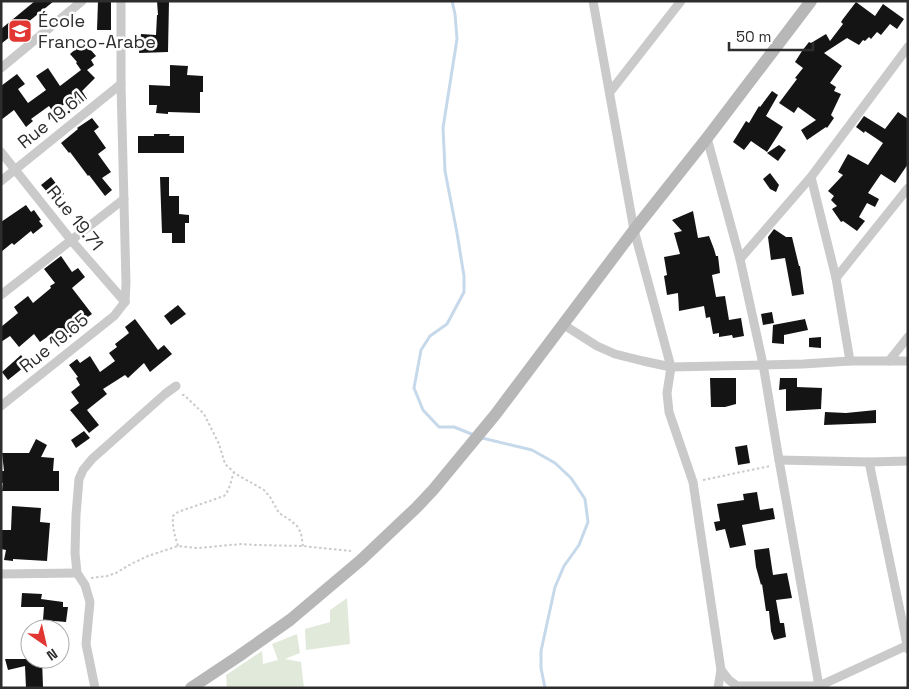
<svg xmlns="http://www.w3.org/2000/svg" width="909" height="689" font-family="'Space Grotesk',sans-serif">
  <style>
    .green { fill: #e1eada }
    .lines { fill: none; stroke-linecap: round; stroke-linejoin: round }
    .stream { stroke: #c6d9ea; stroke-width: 3 }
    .building { fill: #141414 }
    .path { stroke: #cacaca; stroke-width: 2; stroke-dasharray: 2.5 2.5; stroke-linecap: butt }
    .street { stroke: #cacaca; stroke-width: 9 }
    .secondary { stroke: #b7b7b7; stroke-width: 12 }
    .labels { text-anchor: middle; stroke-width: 5; stroke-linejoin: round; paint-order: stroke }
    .poi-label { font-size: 18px; fill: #2d2d2d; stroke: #fff; text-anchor: start }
    .street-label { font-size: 18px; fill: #2d2d2d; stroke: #fff }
  </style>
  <rect width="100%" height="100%" fill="#fff"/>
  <g class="green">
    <path d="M 347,598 L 350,644 L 306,650 L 305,629 L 330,622 L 330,610 Z"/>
    <path d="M 297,634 L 300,653 L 285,659 L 301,662 L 304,688 L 227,688 L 226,675 L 262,651 L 263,664 L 278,660 L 272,644 Z"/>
  </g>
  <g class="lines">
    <g class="stream">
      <path d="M 452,1 L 455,14 L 457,39 L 443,128 L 444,148 L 445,171 L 457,233 L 464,276 L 464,292 L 447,324 L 430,336 L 421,350 L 414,388 L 423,410 L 439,427 L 454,427 L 474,435"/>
      <path d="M 482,438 L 532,450 L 555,463 L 571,478 L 585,499 L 588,522 L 579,545 L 564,566 L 555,587 L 541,651 L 541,668 L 545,688"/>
    </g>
  </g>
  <g class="building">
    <path d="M 35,1 L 54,1 L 1,44 L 1,29 Z"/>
    <path d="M 98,1 L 111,1 L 111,30 L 97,30 Z"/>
    <path d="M 157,1 L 169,1 L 168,52 L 139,53 L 141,34 L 156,35 L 157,15 L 158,15 Z"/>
    <path d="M 856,2 L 875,16 L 883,4 L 904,19 L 897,29 L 890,24 L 881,35 L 877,32 L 871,39 L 869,37 L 865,41 L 863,40 L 859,45 L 847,38 L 824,53 L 842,66 L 830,83 L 836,87 L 834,91 L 841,94 L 831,115 L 834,118 L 827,128 L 826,127 L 807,140 L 801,130 L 816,120 L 798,107 L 794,113 L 779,103 L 797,79 L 795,78 L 803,68 L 795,62 L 802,51 L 809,42 L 811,43 L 826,34 L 830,41 L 843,24 L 841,22 L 843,19 Z"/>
    <path d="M 84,42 L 96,56 L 91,60 L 94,65 L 87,70 L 95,78 L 82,91 L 87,99 L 78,105 L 72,99 L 53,112 L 49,106 L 31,119 L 33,121 L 26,127 L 14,110 L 1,120 L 1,86 L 17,74 L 25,84 L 18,89 L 28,103 L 46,90 L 36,76 L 48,68 L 60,86 L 81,70 L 76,63 L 77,62 L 70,54 Z"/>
    <path d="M 170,65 L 188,66 L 187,75 L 203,76 L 203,92 L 200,92 L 200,113 L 168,112 L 168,114 L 156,113 L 157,105 L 149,105 L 149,85 L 170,86 Z"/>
    <path d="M 772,91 L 778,95 L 766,116 L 783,127 L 767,152 L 751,141 L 744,150 L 733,142 L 746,121 L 749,123 L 759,106 L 760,107 Z"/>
    <path d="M 898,112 L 908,119 L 908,164 L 895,183 L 881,174 L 868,193 L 879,199 L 875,207 L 867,203 L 859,217 L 865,221 L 857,231 L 843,221 L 841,222 L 832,209 L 837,206 L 831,200 L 834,196 L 828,191 L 843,175 L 838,172 L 848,154 L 868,165 L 883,143 L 865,131 L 864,133 L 856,127 L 864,116 L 885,129 Z"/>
    <path d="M 92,118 L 99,127 L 94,131 L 106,148 L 98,154 L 111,172 L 102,178 L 112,190 L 105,196 L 89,175 L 88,176 L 70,152 L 69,153 L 61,143 L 78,129 L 77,128 Z"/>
    <path d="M 154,134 L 170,134 L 169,136 L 184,136 L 184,153 L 138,153 L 138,136 L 154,136 Z"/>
    <path d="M 779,145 L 786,150 L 778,161 L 767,153 Z"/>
    <path d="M 770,173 L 779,185 L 776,192 L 770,189 L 763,179 Z"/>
    <path d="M 51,177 L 64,194 L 56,199 L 51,192 L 49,194 L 41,185 Z"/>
    <path d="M 160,177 L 169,177 L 169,196 L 179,196 L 179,214 L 189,215 L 189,223 L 185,223 L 185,243 L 172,243 L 172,233 L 162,233 Z"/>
    <path d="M 26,205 L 31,212 L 34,210 L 41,220 L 39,221 L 43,226 L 33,234 L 31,231 L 14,245 L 12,243 L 1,252 L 1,222 Z"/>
    <path d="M 693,211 L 698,238 L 709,236 L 714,249 L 716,256 L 718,256 L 720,273 L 712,275 L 716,297 L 725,296 L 729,320 L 741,318 L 744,336 L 733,338 L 732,335 L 719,337 L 719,333 L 713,334 L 710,317 L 706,318 L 704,306 L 679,311 L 678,293 L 667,295 L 664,276 L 667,275 L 664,257 L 680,254 L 674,233 L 682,231 L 672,220 Z"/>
    <path d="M 774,229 L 786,237 L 792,237 L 799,266 L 800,266 L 804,294 L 792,296 L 785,258 L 771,260 L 768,237 Z"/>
    <path d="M 61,256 L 72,272 L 78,268 L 85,277 L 72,288 L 92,314 L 75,326 L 77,329 L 69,335 L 63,328 L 51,337 L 50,335 L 40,342 L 34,334 L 19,347 L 10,336 L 1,342 L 1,327 L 18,313 L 14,307 L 28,296 L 33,303 L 51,288 L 50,286 L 55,283 L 44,269 Z"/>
    <path d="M 178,305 L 186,314 L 171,325 L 164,316 Z"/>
    <path d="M 772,312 L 774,323 L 763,325 L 761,314 Z"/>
    <path d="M 135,319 L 158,350 L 164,345 L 172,354 L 150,372 L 144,363 L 128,378 L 125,375 L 103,389 L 107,394 L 87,410 L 99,425 L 89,433 L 70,410 L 79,403 L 71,392 L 80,385 L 76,378 L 78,377 L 69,365 L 77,359 L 80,363 L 90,356 L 100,372 L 115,361 L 109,353 L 117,347 L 115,344 L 129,333 L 125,327 Z"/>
    <path d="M 805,319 L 808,330 L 784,335 L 784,344 L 772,343 L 773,325 Z"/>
    <path d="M 821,337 L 821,348 L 809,347 L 809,338 Z"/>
    <path d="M 21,355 L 28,364 L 8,380 L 2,372 Z"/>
    <path d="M 710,378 L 736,378 L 736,404 L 725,407 L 711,407 Z"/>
    <path d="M 780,378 L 797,378 L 797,387 L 822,388 L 821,409 L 786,411 L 786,389 L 779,390 Z"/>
    <path d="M 876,410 L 876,423 L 824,425 L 825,412 L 846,413 Z"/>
    <path d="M 84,431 L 90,438 L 76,448 L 71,440 Z"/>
    <path d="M 36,439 L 47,445 L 41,457 L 54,458 L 53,471 L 59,471 L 59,491 L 2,491 L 3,483 L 1,483 L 1,471 L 4,471 L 2,453 L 29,453 Z"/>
    <path d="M 747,445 L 750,463 L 738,465 L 735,447 Z"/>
    <path d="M 757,492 L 760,510 L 773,508 L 775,519 L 742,525 L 746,545 L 730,548 L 725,529 L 716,531 L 714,522 L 720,521 L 717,504 L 744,500 L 743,494 Z"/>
    <path d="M 12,506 L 41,508 L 40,522 L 50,523 L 47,561 L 13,559 L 13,561 L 4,560 L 6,550 L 1,549 L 1,530 L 11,530 Z"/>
    <path d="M 769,548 L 773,575 L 787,573 L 792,598 L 776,600 L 780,623 L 784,623 L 786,637 L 774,640 L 771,631 L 769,611 L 766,611 L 762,584 L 761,585 L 756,567 L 754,550 Z"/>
    <path d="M 22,593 L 42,594 L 41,599 L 63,602 L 63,607 L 68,607 L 66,622 L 43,620 L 44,607 L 21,607 Z"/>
    <path d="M 5,659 L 42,659 L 43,687 L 26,688 L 25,666 L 8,670 Z"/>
  </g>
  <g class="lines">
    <g class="path">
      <path d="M 182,395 L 184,395 L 204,414 L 219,444 L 225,464 L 236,474 L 264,490 L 270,497 L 279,513 L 290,520 L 297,526 L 301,533 L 303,546"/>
      <path d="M 703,480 L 770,466"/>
      <path d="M 178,546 C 175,536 172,527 173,516 L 178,512 L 224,496 C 230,490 231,480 234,472"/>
      <path d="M 91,578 L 107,576 L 116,573 L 131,564 L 148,556 L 178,546 L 198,548 L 241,544 L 256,545 L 303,546 L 351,551"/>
    </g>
    <g class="street">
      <path d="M 121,1 L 121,84 L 126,283 L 125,302"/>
      <path d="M 593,1 L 634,230 L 671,367 L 667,393 L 669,412 L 693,482 L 721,670 L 718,688"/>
      <path d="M 1,68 L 82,1"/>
      <path d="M 610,92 L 681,1"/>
      <path d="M 707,138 L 740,259 L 763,364 L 779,460 L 819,686"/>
      <path d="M 1,152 L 71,240 L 125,302"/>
      <path d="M 811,177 L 836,278 L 850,361"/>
      <path d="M 1,181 L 121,84"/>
      <path d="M 740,259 L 811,177 L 908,47"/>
      <path d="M 836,278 L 908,188"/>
      <path d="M 1,295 L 124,199"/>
      <path d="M 564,325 L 597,346 L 615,354 L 643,361 L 671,367 L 803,364 L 850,361 L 908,361"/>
      <path d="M 889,361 L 908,337"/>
      <path d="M 1,406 L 114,316 L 125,302"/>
      <path d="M 779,460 L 869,462 L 908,461"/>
      <path d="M 869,462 L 908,649"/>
      <path d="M 1,574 L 77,573"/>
      <path d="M 721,670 L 729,680 L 737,686 L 819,686 L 908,645"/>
      <path d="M 95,688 L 86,644 L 90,602 L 85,585 L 77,573 L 75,553 L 76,515 L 79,479 L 83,470 L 92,459 L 165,394 L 176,386"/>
    </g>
    <path class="secondary" d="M 191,688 L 239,656 L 290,620 L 361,560 L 416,508 L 433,490 L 495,415 L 634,230 L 707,138 L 811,1"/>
  </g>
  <defs>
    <g id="school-square" transform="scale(1.25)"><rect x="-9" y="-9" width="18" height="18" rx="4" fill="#e13632" stroke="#fff"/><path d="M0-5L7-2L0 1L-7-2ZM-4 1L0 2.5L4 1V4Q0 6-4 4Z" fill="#fff"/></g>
  </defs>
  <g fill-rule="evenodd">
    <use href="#school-square" x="20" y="31"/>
  </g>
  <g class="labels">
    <g class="poi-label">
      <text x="38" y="27">École<tspan x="38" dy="21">Franco-Arabe</tspan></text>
    </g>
    <g class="street-label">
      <text transform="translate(51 120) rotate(-39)" y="6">Rue 19.61</text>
      <text transform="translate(75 218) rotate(51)" y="6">Rue 19.71</text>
      <text transform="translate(54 343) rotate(-39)" y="6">Rue 19.65</text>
    </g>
  </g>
  <rect width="909" height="689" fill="none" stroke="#2d2d2d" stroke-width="5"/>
  <g transform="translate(45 644) rotate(146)"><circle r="24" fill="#ffffff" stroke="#ababab"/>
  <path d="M0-4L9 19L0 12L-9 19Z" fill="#e13632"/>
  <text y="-8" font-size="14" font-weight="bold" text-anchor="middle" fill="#2d2d2d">N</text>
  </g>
  <path d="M729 42v8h84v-8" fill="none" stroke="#2d2d2d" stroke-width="2.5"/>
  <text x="736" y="42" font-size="15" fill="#2d2d2d" stroke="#ffffff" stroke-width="4" paint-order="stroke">50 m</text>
</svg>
